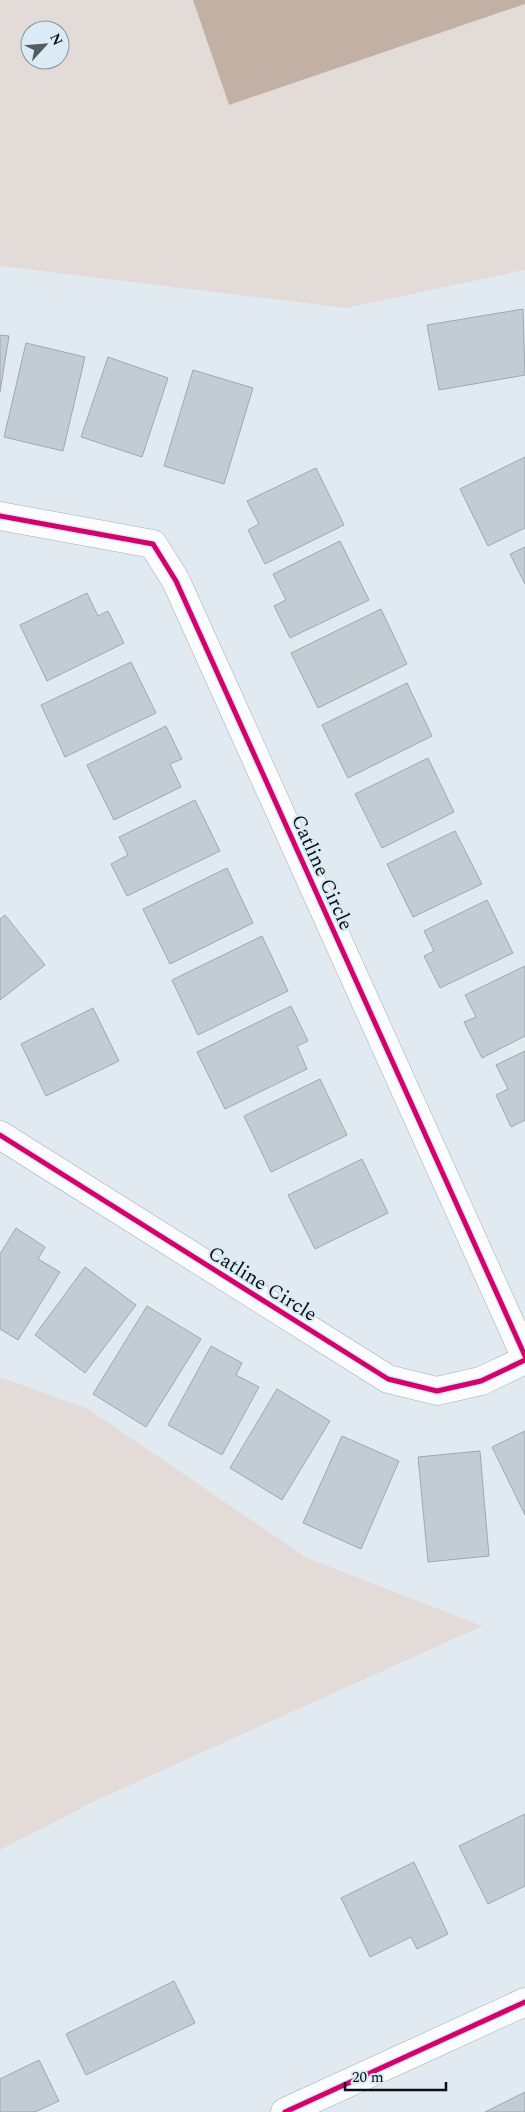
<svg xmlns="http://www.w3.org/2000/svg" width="525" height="2112" font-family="Spectral,serif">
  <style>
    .green { fill: #e3dbd7; fill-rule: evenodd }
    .water { fill: #c2b0a4 }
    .building { fill: #c2cdd3; stroke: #a1a7ac }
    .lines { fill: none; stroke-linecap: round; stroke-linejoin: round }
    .minor-casing { stroke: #a6adb1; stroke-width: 29 }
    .minor { stroke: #fafcfd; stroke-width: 28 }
    .cycleway-casing { stroke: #dbebf6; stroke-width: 8 }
    .cycleway { stroke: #d6006c; stroke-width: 5 }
    .labels { text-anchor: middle; stroke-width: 4.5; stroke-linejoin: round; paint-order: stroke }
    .street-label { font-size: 20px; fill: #0a1013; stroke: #dbebf6 }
  </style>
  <rect width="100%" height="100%" fill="#e1eaf0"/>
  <g class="green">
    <path d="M 0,0 L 193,0 L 229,105 L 525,4 L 525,270 L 346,308 L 0,266 ZM 30,30 L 60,30 L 60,60 L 30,60 Z"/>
    <path d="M 0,1377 L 88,1409 L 307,1558 L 482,1626 L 99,1799 L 0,1850 Z"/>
  </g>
  <path class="water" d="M 193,0 L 525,0 L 525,4 L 229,105 Z"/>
  <g class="building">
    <path d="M 523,309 L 525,375 L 439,390 L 427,325 Z"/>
    <path d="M 0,335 L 9,336 L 0,392 Z"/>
    <path d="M 26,343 L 85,357 L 63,451 L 4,437 Z"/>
    <path d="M 108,357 L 168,378 L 142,457 L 81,437 Z"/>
    <path d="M 193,370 L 253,388 L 224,484 L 164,466 Z"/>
    <path d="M 525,457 L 525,528 L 488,546 L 460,489 Z"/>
    <path d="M 316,468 L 344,525 L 265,564 L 248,530 L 259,524 L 247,501 Z"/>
    <path d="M 340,541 L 369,600 L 290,638 L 274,606 L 286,600 L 273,574 Z"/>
    <path d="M 525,547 L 525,584 L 510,554 Z"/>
    <path d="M 87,593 L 98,616 L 108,611 L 124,643 L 47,681 L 20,625 Z"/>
    <path d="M 381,609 L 407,664 L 318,708 L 291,653 Z"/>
    <path d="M 131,662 L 156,713 L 65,757 L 41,705 Z"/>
    <path d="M 407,683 L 432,736 L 348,778 L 322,725 Z"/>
    <path d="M 166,726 L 182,759 L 170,764 L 181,787 L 114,820 L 87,765 Z"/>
    <path d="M 428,758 L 454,812 L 382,848 L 355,794 Z"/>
    <path d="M 195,800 L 220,851 L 127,896 L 111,864 L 128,855 L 119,837 Z"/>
    <path d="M 455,831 L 482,884 L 413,917 L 387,864 Z"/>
    <path d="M 227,868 L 253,923 L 170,964 L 143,909 Z"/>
    <path d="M 487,900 L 513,953 L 440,988 L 424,956 L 434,951 L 424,931 Z"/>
    <path d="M 5,915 L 45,965 L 0,1000 L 0,919 Z"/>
    <path d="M 262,936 L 288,991 L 198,1035 L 172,980 Z"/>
    <path d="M 525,966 L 525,1036 L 482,1058 L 464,1022 L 476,1017 L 465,995 Z"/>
    <path d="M 291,1006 L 308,1041 L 297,1046 L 307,1069 L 225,1109 L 197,1052 Z"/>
    <path d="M 93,1008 L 119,1061 L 46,1096 L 21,1044 Z"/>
    <path d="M 525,1051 L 525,1120 L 511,1127 L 496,1095 L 508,1089 L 496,1065 Z"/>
    <path d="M 320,1079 L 347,1135 L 271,1172 L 244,1116 Z"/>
    <path d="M 362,1159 L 388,1213 L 315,1249 L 288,1195 Z"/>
    <path d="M 16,1228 L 45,1247 L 38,1259 L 60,1272 L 18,1340 L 0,1329 L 0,1254 Z"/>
    <path d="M 85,1267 L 136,1305 L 85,1373 L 35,1335 Z"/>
    <path d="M 147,1306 L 201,1339 L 146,1427 L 93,1394 Z"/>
    <path d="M 211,1346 L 242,1363 L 236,1375 L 259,1387 L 222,1455 L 168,1425 Z"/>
    <path d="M 277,1389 L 330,1421 L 282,1500 L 230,1468 Z"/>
    <path d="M 525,1431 L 525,1515 L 492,1447 Z"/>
    <path d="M 342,1436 L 399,1461 L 361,1549 L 303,1523 Z"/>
    <path d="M 480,1451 L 489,1556 L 428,1562 L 418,1457 Z"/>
    <path d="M 525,1814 L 525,1886 L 488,1904 L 459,1846 Z"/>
    <path d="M 414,1862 L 448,1934 L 417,1949 L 411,1937 L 370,1957 L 341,1898 Z"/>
    <path d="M 174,1981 L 195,2023 L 86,2075 L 66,2034 Z"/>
    <path d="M 39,2060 L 59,2101 L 35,2112 L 0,2112 L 0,2079 Z"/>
    <path d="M 525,2092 L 525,2112 L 485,2112 Z"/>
  </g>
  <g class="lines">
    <g class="minor-casing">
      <g id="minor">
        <path d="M 0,516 L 153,544 L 176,581 L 525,1356"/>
        <path d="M 0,1135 L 388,1379 L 437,1391 L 481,1381 L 525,1360"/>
        <path d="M 285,2112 L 525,2002"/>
      </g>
    </g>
    <use href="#minor" class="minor"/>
    <g class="cycleway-casing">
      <g id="cycleway">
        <path d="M 0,516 L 153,544 L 176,581 L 525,1356"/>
        <path d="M 0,1135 L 388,1379 L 437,1391 L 481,1381 L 525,1360"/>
        <path d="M 285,2112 L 525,2002"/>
      </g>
    </g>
    <use href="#cycleway" class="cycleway"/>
  </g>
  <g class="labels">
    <g class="street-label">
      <text transform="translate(323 872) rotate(66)" y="7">Catline Circle</text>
      <text transform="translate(263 1283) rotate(32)" y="7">Catline Circle</text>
    </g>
  </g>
  <g transform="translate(45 45) rotate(64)"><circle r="24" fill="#dbebf6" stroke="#87939b"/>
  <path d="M0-4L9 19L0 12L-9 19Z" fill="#555c60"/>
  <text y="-8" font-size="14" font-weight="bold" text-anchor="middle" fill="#0a1013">N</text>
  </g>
  <path d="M345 2082v8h101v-8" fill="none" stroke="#0a1013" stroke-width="2.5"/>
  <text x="352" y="2082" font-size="15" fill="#0a1013" stroke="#dbebf6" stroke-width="4" paint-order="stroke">20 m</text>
</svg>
